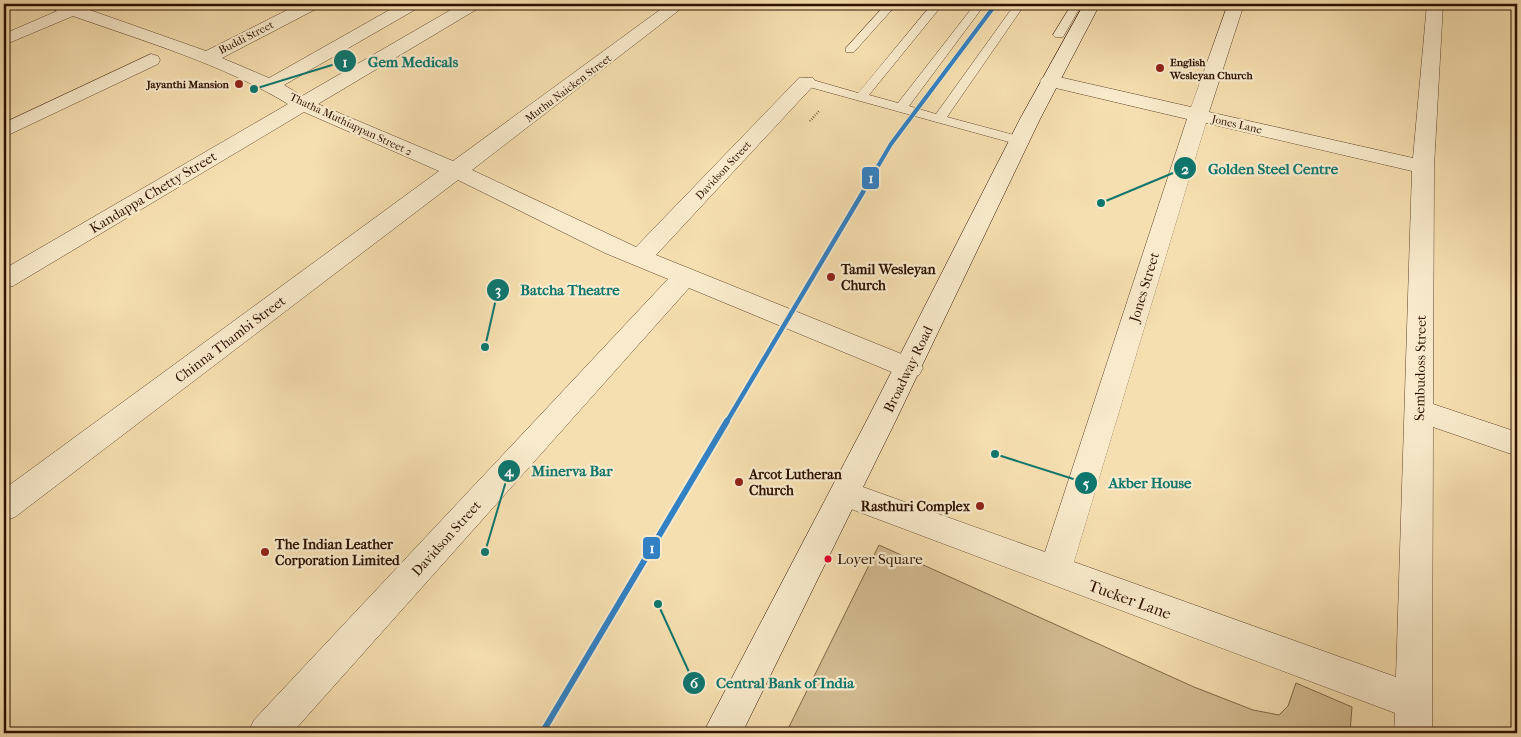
<svg xmlns="http://www.w3.org/2000/svg" width="1521" height="737" font-family="'IM FELL French Canon',serif">
  <style>
    .green { fill: #d3bb91; stroke: #806648 }
    .lines { fill: none; stroke-linecap: round; stroke-linejoin: round }
    .lane-casing { stroke: #5f442c; stroke-width: 1 }
    .street-casing { stroke: #5f442c; stroke-width: 1 }
    .secondary-casing { stroke: #2d1000; stroke-width: 1 }
    .path { stroke: #2d1000; stroke-width: 2.5; stroke-dasharray: 0.5 2; stroke-linecap: butt }
    .lane { fill: #f8eacb; fill-rule: evenodd }
    .street { fill: #f8eacb; fill-rule: evenodd }
    .secondary { fill: #f8eacb; fill-rule: evenodd }
    .metro-1-far2-casing { stroke: #f8eacb; stroke-width: 6 }
    .metro-1-far1-casing { stroke: #f8eacb; stroke-width: 8 }
    .metro-1-casing { stroke: #f8eacb; stroke-width: 10 }
    .metro-1-far2 { stroke: #3281c4; stroke-width: 4 }
    .metro-1-far1 { stroke: #3281c4; stroke-width: 4.5 }
    .metro-1 { stroke: #3281c4; stroke-width: 6 }
    .poi-dot { fill: #8f2418; stroke: #f8eacb; stroke-width: 2 }
    .bus-dot { fill: #e4002b; stroke: #f8eacb; stroke-width: 2 }
    .labels { text-anchor: middle; stroke-width: 4.5; stroke-linejoin: round; paint-order: stroke }
    .far-street-label { font-size: 11px; fill: #2d1000; stroke: #f8eacb }
    .far-poi-label { font-size: 11px; font-weight: bold; fill: #2d1000; stroke: #f8eacb; text-anchor: start }
    .street-label { font-size: 14px; fill: #2d1000; stroke: #f8eacb }
    .poi-label { font-size: 14px; font-weight: bold; fill: #2d1000; stroke: #f8eacb; text-anchor: start }
    .near-bus-label { font-size: 15px; fill: #2d1000; stroke: #f8eacb; text-anchor: start }
    .near-street-label { font-size: 16px; fill: #2d1000; stroke: #f8eacb }
    .leader { fill: none; stroke: #0f766e; stroke-width: 2 }
    .callout-dot { fill: #0f766e; stroke: #f8eacb; stroke-width: 2 }
    .mark-label { font-size: 15px; text-anchor: middle; font-weight: bold; fill: #fff }
    .callout-label { font-size: 15px; text-anchor: middle; font-weight: bold; fill: #0f766e; stroke: #f8eacb; stroke-width: 4.5; stroke-linejoin: round; paint-order: stroke }
    .line-badge { stroke: #f8eacb; stroke-width: 2 }
    .badge-label { font-size: 14px; text-anchor: middle; font-weight: bold; fill: #fff }
  </style>
  <rect width="100%" height="100%" fill="#f5deaf"/>
  <filter id="stains"><feTurbulence type="fractalNoise" baseFrequency=".004" numOctaves="4"/><feColorMatrix values="0 0 0 0 .2 0 0 0 0 .09 0 0 0 0 .02 0 0 0 .5 -.17"/></filter>
  <radialGradient id="worn" r=".72"><stop offset=".6" stop-color="#630" stop-opacity="0"/><stop offset="1" stop-color="#630" stop-opacity=".3"/></radialGradient>
  <path class="green" d="M 879,545 L 1194,687 L 1253,710 L 1279,715 L 1288,706 L 1296,683 L 1352,707 L 1350,733 L 786,733 Z"/>
  <g class="lines">
    <g class="lane-casing">
      <g id="lane">
        <path d="M 886,4 L 897,4 L 854,52 L 846,52 L 846,48 Z"/>
        <path d="M 932,4 L 943,4 L 869,95 L 898,103 L 975,4 L 985,4 L 909,106 L 936,114 L 1015,4 L 1025,4 L 947,117 L 1025,138 L 1027,141 L 1025,144 L 1020,145 L 802,85 L 800,82 L 806,78 L 858,93 Z"/>
        <path d="M 1072,4 L 1082,4 L 1063,37 L 1055,37 L 1053,35 Z"/>
      </g>
    </g>
    <g class="street-casing">
      <g id="street">
        <path d="M 47,4 L 86,4 L 89,7 L 87,9 L 206,51 L 299,4 L 320,4 L 318,8 L 222,58 L 269,78 L 400,4 L 420,4 L 418,8 L 284,85 L 302,96 L 461,4 L 481,4 L 479,8 L 318,104 L 453,161 L 668,4 L 687,4 L 472,170 L 636,247 L 799,78 L 813,78 L 816,82 L 813,86 L 656,255 L 919,361 L 923,368 L 919,375 L 909,378 L 899,375 L 689,288 L 292,733 L 248,733 L 254,720 L 668,279 L 605,253 L 458,180 L 15,517 L 4,521 L 4,489 L 439,171 L 304,112 L 13,286 L 4,288 L 4,269 L 288,104 C 222,64 146,42 73,16 L 4,45 L 4,34 L 57,11 L 49,8 Z"/>
        <path d="M 1228,4 L 1244,4 L 1209,112 L 1413,158 L 1427,4 L 1443,4 L 1434,167 L 1433,404 L 1517,432 L 1517,456 L 1433,427 L 1432,733 L 1394,733 L 1395,713 L 835,503 L 830,494 L 835,485 L 846,481 L 1045,552 L 1187,119 L 1043,85 L 1040,81 L 1043,77 L 1050,75 L 1191,107 ZM 1206,123 L 1412,171 L 1396,677 L 1074,562 Z"/>
        <path d="M 151,54 L 158,56 L 160,60 L 158,64 L 4,137 L 4,123 Z"/>
      </g>
    </g>
    <g class="secondary-casing">
      <path id="secondary" d="M 1084,4 L 1100,4 L 1040,119 L 896,420 L 742,733 L 703,733 L 867,420 L 1020,119 Z"/>
    </g>
    <path class="path" d="M 810,121 L 820,110"/>
    <use href="#lane" class="lane"/>
    <use href="#street" class="street"/>
    <use href="#secondary" class="secondary"/>
    <g class="metro-1-far2-casing">
      <path id="metro-1-far2" d="M 868,183 L 891,144 L 996,4"/>
    </g>
    <g class="metro-1-far1-casing">
      <path id="metro-1-far1" d="M 726,423 L 869,182"/>
    </g>
    <g class="metro-1-casing">
      <path id="metro-1" d="M 542,733 L 727,421"/>
    </g>
    <use href="#metro-1-far2" class="metro-1-far2"/>
    <use href="#metro-1-far1" class="metro-1-far1"/>
    <use href="#metro-1" class="metro-1"/>
  </g>
  <g class="poi-dot">
    <circle cx="1160" cy="68" r="5"/>
    <circle cx="239" cy="84" r="5"/>
    <circle cx="831" cy="277" r="5"/>
    <circle cx="739" cy="482" r="5"/>
    <circle cx="980" cy="506" r="5"/>
    <circle cx="265" cy="552" r="5"/>
  </g>
  <circle class="bus-dot" cx="828" cy="559" r="4.5"/>
  <g class="labels">
    <g class="far-street-label">
      <text transform="translate(246 37) rotate(-27)" y="4">Buddi Street</text>
      <text transform="translate(568 88) rotate(-37)" y="4">Muthu Naicken Street</text>
      <text transform="translate(351 124) rotate(25)" y="4">Thatha Muthiappan Street 2</text>
      <text transform="translate(1237 124) rotate(13)" y="4">Jones Lane</text>
      <text transform="translate(723 170) rotate(-47)" y="4">Davidson Street</text>
    </g>
    <g class="far-poi-label">
      <text x="1170" y="66">English<tspan x="1170" dy="13">Wesleyan Church</tspan></text>
      <text x="229" y="88" text-anchor="end">Jayanthi Mansion</text>
    </g>
    <g class="street-label">
      <text transform="translate(153 192) rotate(-31)" y="5">Kandappa Chetty Street</text>
      <text transform="translate(1144 287) rotate(-73)" y="5">Jones Street</text>
      <text transform="translate(230 339) rotate(-37)" y="5">Chinna Thambi Street</text>
      <text transform="translate(1420 368) rotate(-89)" y="5">Sembudoss Street</text>
      <text transform="translate(908 369) rotate(-64)" y="5">Broadway Road</text>
      <text transform="translate(446 538) rotate(-48)" y="5">Davidson Street</text>
    </g>
    <g class="poi-label">
      <text x="841" y="274">Tamil Wesleyan<tspan x="841" dy="16">Church</tspan></text>
      <text x="749" y="479">Arcot Lutheran<tspan x="749" dy="16">Church</tspan></text>
      <text x="970" y="511" text-anchor="end">Rasthuri Complex</text>
      <text x="275" y="549">The Indian Leather<tspan x="275" dy="16">Corporation Limited</tspan></text>
    </g>
    <g class="near-bus-label">
      <text x="837" y="564">Loyer Square</text>
    </g>
    <g class="near-street-label">
      <text transform="translate(1130 599) rotate(20)" y="6">Tucker Lane</text>
    </g>
  </g>
  <path class="leader" d="M254 89L345 61M1101 203L1185 168M485 347L498 290M485 552L509 471M995 454L1086 483M658 604L694 683"/>
  <g class="callout-dot">
    <circle cx="254" cy="89" r="5"/>
    <circle cx="1101" cy="203" r="5"/>
    <circle cx="485" cy="347" r="5"/>
    <circle cx="485" cy="552" r="5"/>
    <circle cx="995" cy="454" r="5"/>
    <circle cx="658" cy="604" r="5"/>
    <circle cx="345" cy="61" r="12"/>
    <circle cx="1185" cy="168" r="12"/>
    <circle cx="498" cy="290" r="12"/>
    <circle cx="509" cy="471" r="12"/>
    <circle cx="1086" cy="483" r="12"/>
    <circle cx="694" cy="683" r="12"/>
  </g>
  <g class="mark-label">
    <text x="345" y="67">1</text>
    <text x="1185" y="174">2</text>
    <text x="498" y="295">3</text>
    <text x="509" y="476">4</text>
    <text x="1086" y="488">5</text>
    <text x="694" y="688">6</text>
  </g>
  <g class="callout-label">
    <text x="413" y="67">Gem Medicals</text>
    <text x="1273" y="174">Golden Steel Centre</text>
    <text x="570" y="295">Batcha Theatre</text>
    <text x="572" y="476">Minerva Bar</text>
    <text x="1150" y="488">Akber House</text>
    <text x="785" y="688">Central Bank of India</text>
  </g>
  <g class="line-badge">
    <rect x="861" y="166" width="19" height="24" rx="5" fill="#3281c4"/>
    <rect x="642" y="536" width="19" height="24" rx="5" fill="#3281c4"/>
  </g>
  <g class="badge-label">
    <text x="871" y="183">1</text>
    <text x="652" y="553">1</text>
  </g>
  <rect width="1521" height="737" fill="none" stroke="#f5deaf" stroke-width="20"/>
  <rect x="5" y="5" width="1511" height="727" fill="none" stroke="#2d1000" stroke-width="2.5"/>
  <rect x="10" y="10" width="1501" height="717" fill="none" stroke="#2d1000"/>
  <rect width="100%" height="100%" filter="url(#stains)"/>
  <rect width="100%" height="100%" fill="url(#worn)"/>
</svg>
